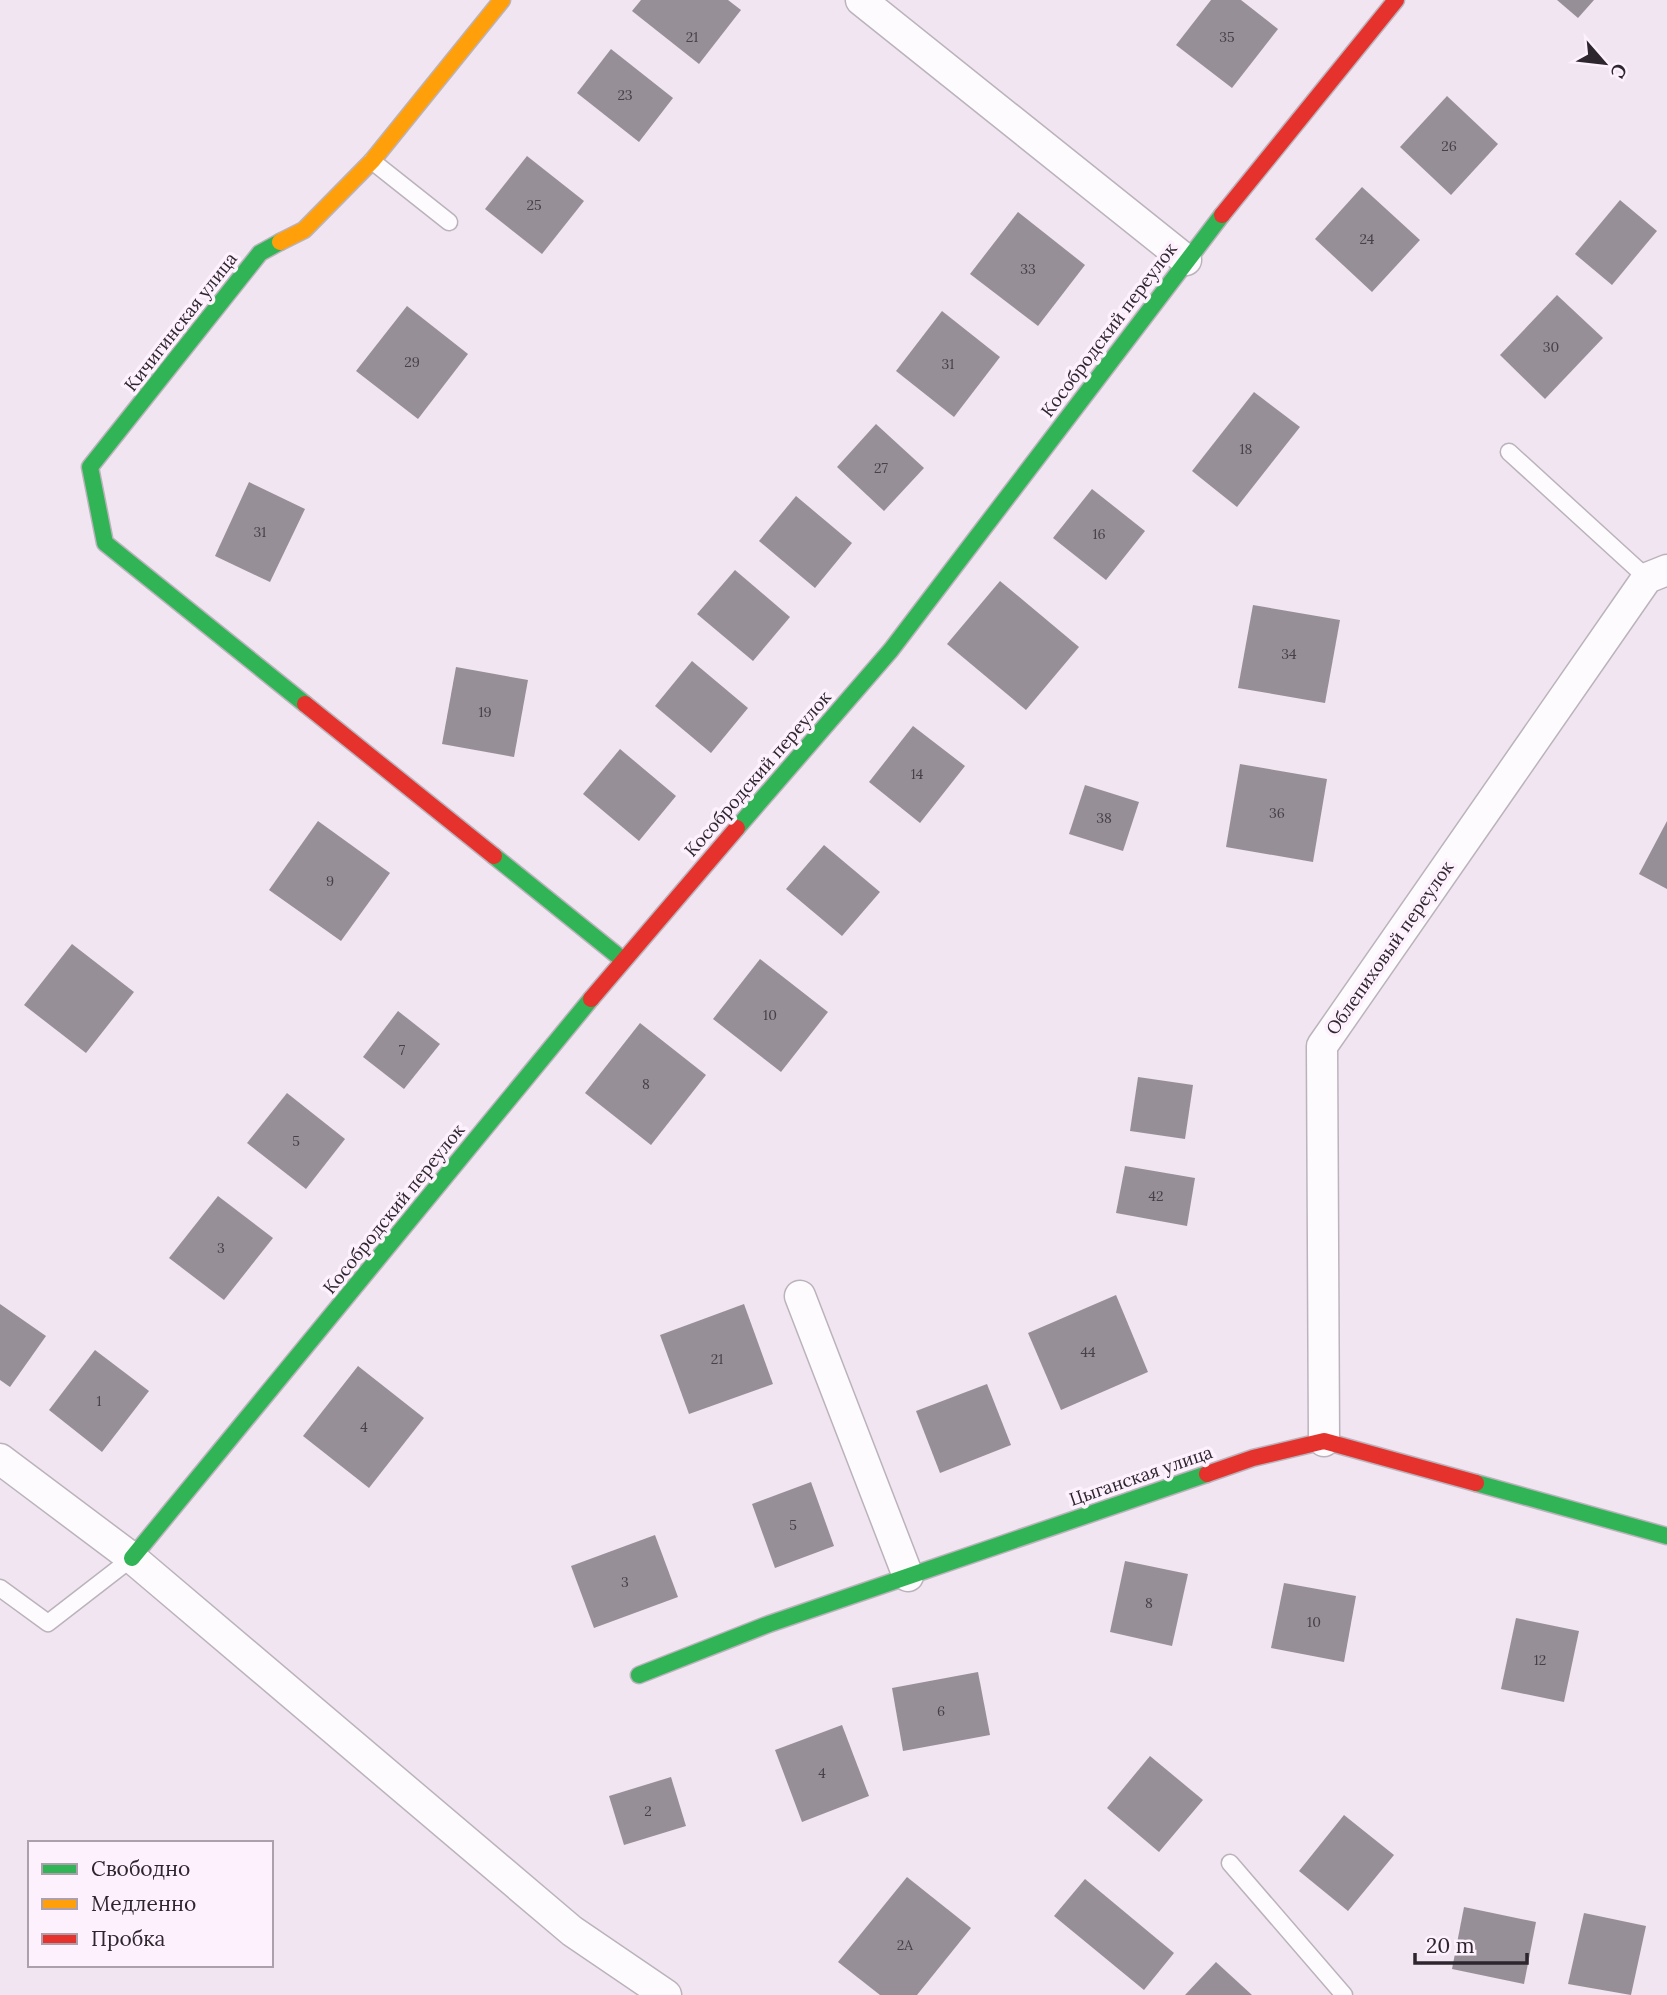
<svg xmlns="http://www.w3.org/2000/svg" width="1667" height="1995" font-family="Lora,serif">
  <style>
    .building { fill: #978f98 }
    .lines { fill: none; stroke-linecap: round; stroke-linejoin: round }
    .lane-casing { stroke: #bbb3bc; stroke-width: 19 }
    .street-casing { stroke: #bbb3bc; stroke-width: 33 }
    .fast-casing { stroke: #bbb3bc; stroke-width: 19 }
    .slow-casing { stroke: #bbb3bc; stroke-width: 19 }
    .jam-casing { stroke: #bbb3bc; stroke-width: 19 }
    .lane { stroke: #fdfbfd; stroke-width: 16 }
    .street { stroke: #fdfbfd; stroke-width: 30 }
    .fast { stroke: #30b455; stroke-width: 16 }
    .slow { stroke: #ff9f0a; stroke-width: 16 }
    .jam { stroke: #e5322d; stroke-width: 16 }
    .labels { text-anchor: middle; stroke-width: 7; stroke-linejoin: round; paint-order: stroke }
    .number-label { font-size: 14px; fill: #484048 }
    .street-label { font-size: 18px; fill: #2e262e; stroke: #fef1fe }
  </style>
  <rect width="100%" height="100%" fill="#f0e5f1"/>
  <g class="building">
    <path d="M 641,0 L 728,0 L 741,10 L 699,64 L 632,11 Z"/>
    <path d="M 1211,0 L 1241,0 L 1278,29 L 1232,88 L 1176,45 Z"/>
    <path d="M 1557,0 L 1594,0 L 1578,18 Z"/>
    <path d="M 611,49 L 673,98 L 639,142 L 577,93 Z"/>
    <path d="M 1447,96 L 1498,144 L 1451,195 L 1400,147 Z"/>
    <path d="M 527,156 L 584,201 L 542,254 L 485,209 Z"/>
    <path d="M 1362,187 L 1420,240 L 1372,292 L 1315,239 Z"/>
    <path d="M 1620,200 L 1657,231 L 1612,285 L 1575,254 Z"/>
    <path d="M 1018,212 L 1085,265 L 1038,326 L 970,274 Z"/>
    <path d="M 1557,295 L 1603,338 L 1545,399 L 1500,355 Z"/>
    <path d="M 407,306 L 468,354 L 418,419 L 356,371 Z"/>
    <path d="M 942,311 L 1000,357 L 954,417 L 896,371 Z"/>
    <path d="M 1254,392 L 1300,427 L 1237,507 L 1192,471 Z"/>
    <path d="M 876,424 L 924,468 L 884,511 L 837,467 Z"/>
    <path d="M 249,482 L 305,509 L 270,582 L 215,556 Z"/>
    <path d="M 1092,489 L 1145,531 L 1106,580 L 1053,538 Z"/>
    <path d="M 796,496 L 852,543 L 815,588 L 759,541 Z"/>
    <path d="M 735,570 L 790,617 L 753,661 L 697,614 Z"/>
    <path d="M 1000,581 L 1079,647 L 1026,710 L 947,644 Z"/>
    <path d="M 1253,605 L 1340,620 L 1325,703 L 1238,688 Z"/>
    <path d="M 692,661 L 748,708 L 711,753 L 655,706 Z"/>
    <path d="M 456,667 L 528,680 L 514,757 L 442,744 Z"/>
    <path d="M 913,726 L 965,766 L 920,823 L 869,782 Z"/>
    <path d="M 620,749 L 676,796 L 639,841 L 583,794 Z"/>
    <path d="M 1240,764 L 1327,779 L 1313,862 L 1226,847 Z"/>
    <path d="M 1085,785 L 1139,802 L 1123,851 L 1069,834 Z"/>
    <path d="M 318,821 L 390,873 L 341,941 L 269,890 Z"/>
    <path d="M 1667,821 L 1667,889 L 1639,874 Z"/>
    <path d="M 824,845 L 880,892 L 842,936 L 786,889 Z"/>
    <path d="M 72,944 L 134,992 L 86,1053 L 24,1005 Z"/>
    <path d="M 760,959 L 828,1012 L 781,1072 L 713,1019 Z"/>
    <path d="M 398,1011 L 440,1044 L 404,1089 L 363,1057 Z"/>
    <path d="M 640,1023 L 706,1075 L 651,1145 L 585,1093 Z"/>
    <path d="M 1138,1077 L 1193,1085 L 1185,1139 L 1130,1131 Z"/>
    <path d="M 287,1093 L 345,1139 L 306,1189 L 247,1143 Z"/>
    <path d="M 1125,1166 L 1195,1178 L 1187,1226 L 1116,1213 Z"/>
    <path d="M 218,1196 L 273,1238 L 224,1300 L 169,1258 Z"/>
    <path d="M 1116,1295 L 1148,1372 L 1061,1410 L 1028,1333 Z"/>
    <path d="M 0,1304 L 46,1336 L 10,1387 L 0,1380 Z"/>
    <path d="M 744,1304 L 773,1384 L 689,1414 L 660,1335 Z"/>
    <path d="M 95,1350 L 149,1391 L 102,1452 L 49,1410 Z"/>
    <path d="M 358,1366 L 424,1418 L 369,1488 L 303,1436 Z"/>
    <path d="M 987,1384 L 1011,1445 L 940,1473 L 916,1411 Z"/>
    <path d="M 811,1482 L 834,1546 L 775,1568 L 752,1504 Z"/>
    <path d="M 655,1535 L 678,1597 L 594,1628 L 571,1566 Z"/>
    <path d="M 1125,1561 L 1188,1574 L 1172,1646 L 1110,1632 Z"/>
    <path d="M 1284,1583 L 1356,1596 L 1344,1662 L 1271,1648 Z"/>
    <path d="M 1516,1618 L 1579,1631 L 1564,1702 L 1501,1689 Z"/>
    <path d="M 978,1672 L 990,1735 L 903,1751 L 892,1688 Z"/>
    <path d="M 842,1725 L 869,1796 L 802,1822 L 775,1750 Z"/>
    <path d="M 1150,1756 L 1203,1800 L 1159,1852 L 1107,1808 Z"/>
    <path d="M 671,1777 L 686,1826 L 624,1845 L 609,1796 Z"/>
    <path d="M 1344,1815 L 1394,1855 L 1348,1911 L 1299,1871 Z"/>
    <path d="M 907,1877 L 971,1928 L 917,1995 L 880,1995 L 838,1962 Z"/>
    <path d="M 1085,1879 L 1174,1953 L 1144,1990 L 1054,1916 Z"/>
    <path d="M 1464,1907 L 1536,1922 L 1524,1984 L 1452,1969 Z"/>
    <path d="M 1584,1913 L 1646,1926 L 1631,1995 L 1568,1984 Z"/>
    <path d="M 1216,1962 L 1252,1995 L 1185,1995 Z"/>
  </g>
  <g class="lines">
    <g class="lane-casing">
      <g id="lane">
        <path d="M 372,161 L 449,222"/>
        <path d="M 1509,452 L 1647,578"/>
        <path d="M 0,1588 L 48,1623 L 132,1558"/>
        <path d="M 1230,1863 L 1344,1995"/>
      </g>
    </g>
    <g class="street-casing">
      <g id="street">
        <path d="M 861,0 L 1186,260"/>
        <path d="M 800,1296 L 908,1576"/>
        <path d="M 1324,1441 L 1322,1046 L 1647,578 L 1667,570"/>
        <path d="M 0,1459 L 132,1558 L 572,1931 L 666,1995"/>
      </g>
    </g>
    <g class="fast-casing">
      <g id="fast">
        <path d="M 280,242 L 260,253 L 90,467 L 105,543 L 305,704"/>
        <path d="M 737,828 L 891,650 L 1222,215"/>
        <path d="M 494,856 L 623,960"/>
        <path d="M 1476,1483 L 1667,1536"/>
        <path d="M 132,1558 L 591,999"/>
        <path d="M 639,1675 L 769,1624 L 1207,1474"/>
      </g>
    </g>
    <g class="slow-casing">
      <path id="slow" d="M 280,242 L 304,230 L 372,161 L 502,0"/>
    </g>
    <g class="jam-casing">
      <g id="jam">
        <path d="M 1222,215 L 1396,0"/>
        <path d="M 305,704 L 494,856"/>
        <path d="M 591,999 L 737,828"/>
        <path d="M 1207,1474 L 1253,1458 L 1324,1441 L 1476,1483"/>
      </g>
    </g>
    <use href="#lane" class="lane"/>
    <use href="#street" class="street"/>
    <use href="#fast" class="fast"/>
    <use href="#slow" class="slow"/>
    <use href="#jam" class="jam"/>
  </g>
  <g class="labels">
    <g class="number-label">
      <text x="692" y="42">21</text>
      <text x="1227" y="42">35</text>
      <text x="625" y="100">23</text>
      <text x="1449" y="151">26</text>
      <text x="534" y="210">25</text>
      <text x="1367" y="244">24</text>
      <text x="1028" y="274">33</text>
      <text x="1551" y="352">30</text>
      <text x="412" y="367">29</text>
      <text x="948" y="369">31</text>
      <text x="1246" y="454">18</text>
      <text x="881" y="473">27</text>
      <text x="260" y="537">31</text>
      <text x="1099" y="539">16</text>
      <text x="1289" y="659">34</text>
      <text x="485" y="717">19</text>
      <text x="917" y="779">14</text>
      <text x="1277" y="818">36</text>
      <text x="1104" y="823">38</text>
      <text x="330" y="886">9</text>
      <text x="770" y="1020">10</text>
      <text x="402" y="1055">7</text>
      <text x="646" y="1089">8</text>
      <text x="296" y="1146">5</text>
      <text x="1156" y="1201">42</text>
      <text x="221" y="1253">3</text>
      <text x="1088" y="1357">44</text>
      <text x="717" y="1364">21</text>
      <text x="99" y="1406">1</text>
      <text x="364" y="1432">4</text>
      <text x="793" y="1530">5</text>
      <text x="625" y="1587">3</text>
      <text x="1149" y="1608">8</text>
      <text x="1314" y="1627">10</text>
      <text x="1540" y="1665">12</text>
      <text x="941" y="1716">6</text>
      <text x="822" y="1778">4</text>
      <text x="648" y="1816">2</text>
      <text x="905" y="1950">2А</text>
    </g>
    <g class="street-label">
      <text transform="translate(181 322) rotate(-52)" y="6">Кичигинская улица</text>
      <text transform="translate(1109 330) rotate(-53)" y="6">Кособродский переулок</text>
      <text transform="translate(758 774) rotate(-49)" y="6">Кособродский переулок</text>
      <text transform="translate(1390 948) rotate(-55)" y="6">Облепиховый переулок</text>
      <text transform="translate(394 1209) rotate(-51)" y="6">Кособродский переулок</text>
      <text transform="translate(1141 1476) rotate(-19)" y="6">Цыганская улица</text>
    </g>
  </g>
  <rect x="28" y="1841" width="245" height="126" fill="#fef1fe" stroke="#aba0ab" stroke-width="2"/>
  <rect x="42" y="1864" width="35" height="10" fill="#30b455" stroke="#aba0ab" stroke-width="2"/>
  <text x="91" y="1876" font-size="21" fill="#2e262e">Свободно</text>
  <rect x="42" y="1899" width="35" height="10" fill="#ff9f0a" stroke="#aba0ab" stroke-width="2"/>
  <text x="91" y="1911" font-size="21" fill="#2e262e">Медленно</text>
  <rect x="42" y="1934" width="35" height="10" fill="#e5322d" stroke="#aba0ab" stroke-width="2"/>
  <text x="91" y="1946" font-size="21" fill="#2e262e">Пробка</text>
  <g transform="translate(1604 63) rotate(118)" stroke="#fef1fe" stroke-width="5" paint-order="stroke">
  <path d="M0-5L12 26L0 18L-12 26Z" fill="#2e262e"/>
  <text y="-10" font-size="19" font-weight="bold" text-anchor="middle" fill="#2e262e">С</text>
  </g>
  <path d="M1415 1953v10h112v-10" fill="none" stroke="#2e262e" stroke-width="3.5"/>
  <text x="1426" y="1953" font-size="21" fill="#2e262e" stroke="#fef1fe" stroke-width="5" paint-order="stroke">20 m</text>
</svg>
